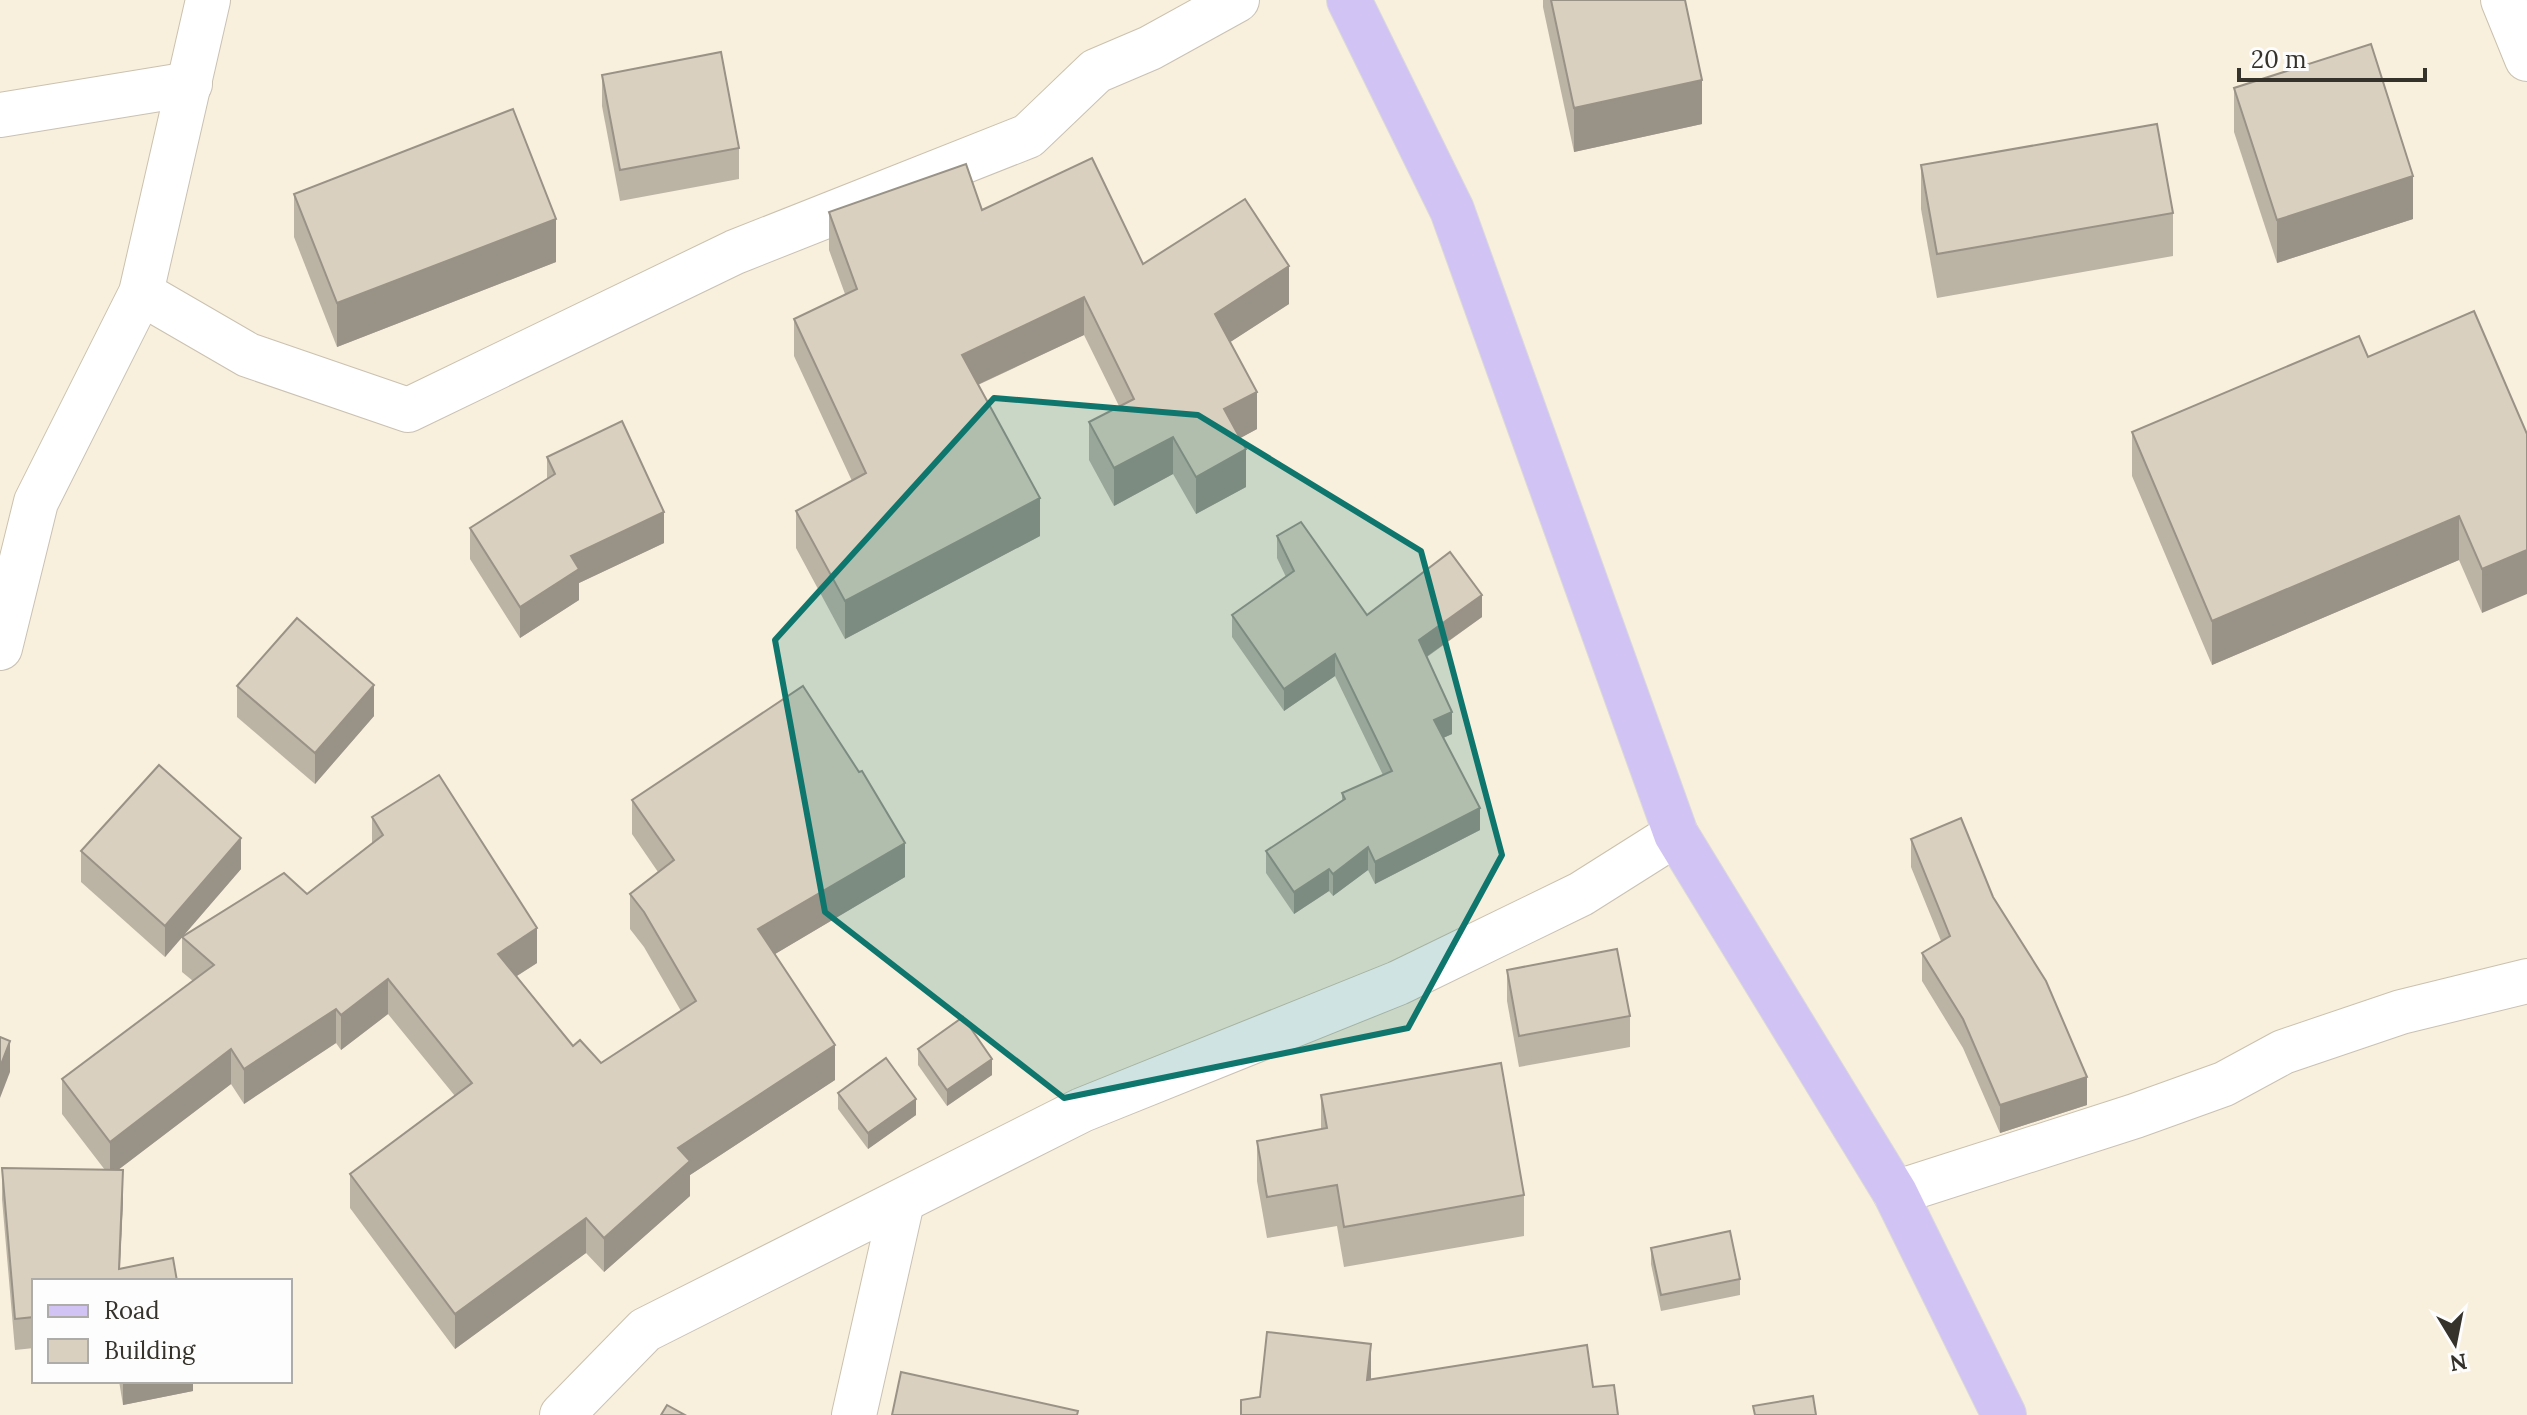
<svg xmlns="http://www.w3.org/2000/svg" width="2527" height="1415" font-family="Lora,serif">
  <style>
    .lines { fill: none; stroke-linecap: round; stroke-linejoin: round }
    .minor-casing { stroke: #cac1b0; stroke-width: 46 }
    .major-casing { stroke: #dbdad9; stroke-width: 46 }
    .minor { stroke: #fff; stroke-width: 44 }
    .major { stroke: #d1c4f5; stroke-width: 44 }
    .wall { fill: #bbb3a4 }
    .shaded-wall { fill: #999286 }
    .building { fill: #dad0bf; stroke: #999286; stroke-width: 2 }
    .marked { fill: #0f766e; fill-opacity: 0.2; stroke: #0f766e; stroke-width: 6; stroke-linejoin: round }
  </style>
  <rect width="100%" height="100%" fill="#f9efdd"/>
  <g class="lines">
    <g class="minor-casing">
      <g id="minor">
        <path d="M 2503,0 L 2527,59"/>
        <path d="M 0,115 L 190,84"/>
        <path d="M 141,293 L 248,355 L 408,410 L 735,252 L 1028,136 L 1096,71 L 1150,48 L 1237,0"/>
        <path d="M 0,648 L 36,502 L 141,293 L 208,0"/>
        <path d="M 1895,1193 L 2135,1116 L 2224,1084 L 2283,1052 L 2401,1012 L 2527,981"/>
        <path d="M 562,1415 L 645,1330 L 1082,1110 L 1398,983 L 1581,894 L 1676,834"/>
        <path d="M 854,1415 L 902,1202"/>
      </g>
    </g>
    <g class="major-casing">
      <path id="major" d="M 1349,0 L 1452,210 L 1676,834 L 1895,1193 L 2004,1415"/>
    </g>
    <use href="#minor" class="minor"/>
    <use href="#major" class="major"/>
  </g>
  <g class="wall">
    <path d="M 1543,0 L 1685,0 L 1702,124 L 1574,152 L 1543,7 Z"/>
    <path d="M 602,75 L 739,148 L 739,179 L 620,201 L 602,106 Z"/>
    <path d="M 2234,88 L 2413,219 L 2277,263 L 2234,132 Z"/>
    <path d="M 1921,165 L 2173,213 L 2173,256 L 1937,298 L 1921,209 Z"/>
    <path d="M 294,194 L 556,262 L 337,347 L 294,237 Z"/>
    <path d="M 982,210 L 1143,264 L 1289,304 L 1230,342 L 1257,429 L 1240,438 L 1246,487 L 1196,514 L 1173,474 L 1114,506 L 1089,460 L 1089,422 L 1119,406 L 1084,335 L 978,385 L 1040,536 L 845,639 L 796,548 L 796,511 L 852,481 L 794,356 L 794,319 L 845,294 L 829,250 L 829,212 Z"/>
    <path d="M 2368,357 L 2527,434 L 2482,613 L 2459,560 L 2212,665 L 2132,476 L 2132,432 Z"/>
    <path d="M 547,457 L 664,543 L 579,583 L 579,600 L 520,638 L 470,559 L 470,528 L 547,479 Z"/>
    <path d="M 1277,536 L 1367,615 L 1482,617 L 1427,657 L 1452,734 L 1443,738 L 1480,830 L 1375,884 L 1368,870 L 1333,896 L 1329,891 L 1294,914 L 1266,873 L 1266,851 L 1342,800 L 1342,793 L 1383,775 L 1335,676 L 1284,711 L 1232,637 L 1232,615 L 1286,577 L 1277,558 Z"/>
    <path d="M 237,686 L 374,716 L 315,784 L 237,717 Z"/>
    <path d="M 632,800 L 905,877 L 775,954 L 835,1080 L 690,1175 L 690,1196 L 604,1272 L 586,1253 L 455,1349 L 350,1208 L 350,1174 L 455,1096 L 388,1014 L 341,1050 L 336,1043 L 244,1104 L 231,1084 L 118,1170 L 123,1201 L 120,1269 L 177,1281 L 34,1281 L 34,1348 L 15,1350 L 2,1199 L 2,1168 L 105,1170 L 62,1114 L 62,1079 L 193,981 L 182,972 L 182,937 L 307,894 L 372,843 L 372,817 L 537,963 L 517,976 L 573,1046 L 601,1063 L 681,1011 L 644,947 L 630,929 L 630,894 L 658,872 L 632,834 Z"/>
    <path d="M 1911,839 L 1993,897 L 2087,1105 L 2000,1133 L 1963,1048 L 1922,981 L 1922,953 L 1941,941 L 1911,867 Z"/>
    <path d="M 81,851 L 241,869 L 165,957 L 81,882 Z"/>
    <path d="M 1507,970 L 1630,1016 L 1630,1047 L 1519,1067 L 1507,1001 Z"/>
    <path d="M 918,1049 L 992,1075 L 947,1106 L 918,1065 Z"/>
    <path d="M 838,1093 L 916,1115 L 868,1149 L 838,1109 Z"/>
    <path d="M 1321,1095 L 1524,1195 L 1524,1236 L 1344,1267 L 1337,1226 L 1267,1238 L 1257,1181 L 1257,1141 L 1321,1129 Z"/>
    <path d="M 1651,1248 L 1740,1279 L 1740,1295 L 1661,1311 L 1651,1264 Z"/>
    <path d="M 119,1381 L 193,1381 L 193,1391 L 123,1405 Z"/>
  </g>
  <g class="shaded-wall">
    <path d="M 1702,80 L 1702,124 L 1574,152 L 1574,108 Z"/>
    <path d="M 2413,176 L 2413,219 L 2277,263 L 2277,220 Z"/>
    <path d="M 556,219 L 556,262 L 337,347 L 337,303 Z"/>
    <path d="M 1289,266 L 1289,304 L 1215,352 L 1215,314 Z"/>
    <path d="M 1084,297 L 1084,335 L 962,392 L 962,355 Z"/>
    <path d="M 1257,392 L 1257,429 L 1224,447 L 1224,409 Z"/>
    <path d="M 1173,437 L 1173,474 L 1114,506 L 1114,468 Z"/>
    <path d="M 1246,449 L 1246,487 L 1196,514 L 1196,477 Z"/>
    <path d="M 1040,498 L 1040,536 L 845,639 L 845,601 Z"/>
    <path d="M 664,512 L 664,543 L 579,583 L 579,600 L 520,638 L 520,607 L 571,556 Z"/>
    <path d="M 2459,516 L 2459,560 L 2212,665 L 2212,621 Z"/>
    <path d="M 2527,550 L 2527,594 L 2482,613 L 2482,569 Z"/>
    <path d="M 1482,595 L 1482,617 L 1419,662 L 1419,640 Z"/>
    <path d="M 1335,654 L 1335,676 L 1284,711 L 1284,689 Z"/>
    <path d="M 374,685 L 374,716 L 315,784 L 315,753 Z"/>
    <path d="M 1452,712 L 1452,734 L 1434,742 L 1434,720 Z"/>
    <path d="M 1480,808 L 1480,830 L 1375,884 L 1375,862 Z"/>
    <path d="M 241,838 L 241,869 L 165,957 L 165,926 Z"/>
    <path d="M 905,843 L 905,877 L 758,964 L 758,929 Z"/>
    <path d="M 1368,847 L 1368,870 L 1333,896 L 1333,874 Z"/>
    <path d="M 1329,869 L 1329,891 L 1294,914 L 1294,892 Z"/>
    <path d="M 537,928 L 537,963 L 498,988 L 498,954 Z"/>
    <path d="M 388,979 L 388,1014 L 341,1050 L 341,1015 Z"/>
    <path d="M 336,1009 L 336,1043 L 244,1104 L 244,1069 Z"/>
    <path d="M 10,1041 L 10,1072 L 0,1098 L 0,1067 Z"/>
    <path d="M 835,1045 L 835,1080 L 690,1175 L 690,1196 L 604,1272 L 604,1238 L 678,1148 Z"/>
    <path d="M 231,1049 L 231,1084 L 110,1176 L 110,1142 Z"/>
    <path d="M 992,1059 L 992,1075 L 947,1106 L 947,1090 Z"/>
    <path d="M 2087,1077 L 2087,1105 L 2000,1133 L 2000,1105 Z"/>
    <path d="M 916,1099 L 916,1115 L 868,1149 L 868,1133 Z"/>
    <path d="M 123,1170 L 123,1201 L 119,1281 Z"/>
    <path d="M 586,1218 L 586,1253 L 455,1349 L 455,1314 Z"/>
    <path d="M 1371,1344 L 1371,1384 L 1367,1380 Z"/>
    <path d="M 123,1381 L 193,1381 L 193,1391 L 123,1405 Z"/>
  </g>
  <g class="building">
    <path d="M 1551,0 L 1685,0 L 1702,80 L 1574,108 Z"/>
    <path d="M 2371,44 L 2413,176 L 2277,220 L 2234,88 Z"/>
    <path d="M 721,52 L 739,148 L 620,170 L 602,75 Z"/>
    <path d="M 513,109 L 556,219 L 337,303 L 294,194 Z"/>
    <path d="M 2157,124 L 2173,213 L 1937,254 L 1921,165 Z"/>
    <path d="M 1092,158 L 1143,264 L 1245,199 L 1289,266 L 1215,314 L 1257,392 L 1224,409 L 1246,449 L 1196,477 L 1173,437 L 1114,468 L 1089,422 L 1134,399 L 1084,297 L 962,355 L 1040,498 L 845,601 L 796,511 L 866,473 L 794,319 L 857,289 L 829,212 L 966,164 L 982,210 Z"/>
    <path d="M 2474,311 L 2527,434 L 2527,550 L 2482,569 L 2459,516 L 2212,621 L 2132,432 L 2359,336 L 2368,357 Z"/>
    <path d="M 622,421 L 664,512 L 571,556 L 579,569 L 520,607 L 470,528 L 555,474 L 547,457 Z"/>
    <path d="M 1301,522 L 1367,615 L 1450,552 L 1482,595 L 1419,640 L 1452,712 L 1434,720 L 1480,808 L 1375,862 L 1368,847 L 1333,874 L 1329,869 L 1294,892 L 1266,851 L 1345,799 L 1342,793 L 1392,771 L 1335,654 L 1284,689 L 1232,615 L 1294,571 L 1277,536 Z"/>
    <path d="M 297,618 L 374,685 L 315,753 L 237,686 Z"/>
    <path d="M 803,686 L 859,772 L 862,771 L 905,843 L 758,929 L 835,1045 L 678,1148 L 690,1161 L 604,1238 L 586,1218 L 455,1314 L 350,1174 L 472,1083 L 388,979 L 341,1015 L 336,1009 L 244,1069 L 231,1049 L 110,1142 L 62,1079 L 214,965 L 182,937 L 284,873 L 307,894 L 383,835 L 372,817 L 439,775 L 537,928 L 498,954 L 573,1046 L 580,1040 L 601,1063 L 696,1001 L 644,912 L 630,894 L 674,860 L 632,800 Z"/>
    <path d="M 159,765 L 241,838 L 165,926 L 81,851 Z"/>
    <path d="M 1961,818 L 1993,897 L 2046,981 L 2087,1077 L 2000,1105 L 1963,1019 L 1922,953 L 1950,936 L 1911,839 Z"/>
    <path d="M 1617,949 L 1630,1016 L 1519,1036 L 1507,970 Z"/>
    <path d="M 963,1017 L 992,1059 L 947,1090 L 918,1049 Z"/>
    <path d="M 0,1037 L 10,1041 L 0,1067 Z"/>
    <path d="M 886,1058 L 916,1099 L 868,1133 L 838,1093 Z"/>
    <path d="M 1501,1063 L 1524,1195 L 1344,1227 L 1337,1185 L 1267,1197 L 1257,1141 L 1327,1128 L 1321,1095 Z"/>
    <path d="M 2,1168 L 123,1170 L 119,1269 L 173,1258 L 177,1281 L 34,1281 L 34,1317 L 15,1319 Z"/>
    <path d="M 1730,1231 L 1740,1279 L 1661,1295 L 1651,1248 Z"/>
    <path d="M 1267,1332 L 1371,1344 L 1367,1380 L 1587,1345 L 1593,1387 L 1614,1385 L 1618,1415 L 1241,1415 L 1241,1400 L 1260,1397 Z"/>
    <path d="M 901,1372 L 1078,1411 L 1077,1415 L 892,1415 Z"/>
    <path d="M 1813,1396 L 1816,1415 L 1755,1415 L 1753,1406 Z"/>
    <path d="M 667,1405 L 685,1415 L 661,1415 Z"/>
  </g>
  <path class="marked" d="M 994,398 L 1198,415 L 1421,551 L 1502,855 L 1408,1028 L 1064,1098 L 825,912 L 775,640 Z"/>
  <rect x="32" y="1279" width="260" height="104" fill="#fdfdfd" stroke="#adaca9" stroke-width="2"/>
  <rect x="48" y="1305" width="40" height="12" fill="#d1c4f5" stroke="#adaca9" stroke-width="2"/>
  <text x="104" y="1319" font-size="24" fill="#35322b">Road</text>
  <rect x="48" y="1339" width="40" height="24" fill="#dad0bf" stroke="#adaca9" stroke-width="2"/>
  <text x="104" y="1359" font-size="24" fill="#35322b">Building</text>
  <g transform="translate(2455 1343) rotate(170)" stroke="#fdfdfd" stroke-width="6" paint-order="stroke">
  <path d="M0-6L14 30L0 20L-14 30Z" fill="#35322b"/>
  <text y="-12" font-size="22" font-weight="bold" text-anchor="middle" fill="#35322b">N</text>
  </g>
  <path d="M2239 68v12h186v-12" fill="none" stroke="#35322b" stroke-width="4"/>
  <text x="2251" y="68" font-size="24" fill="#35322b" stroke="#fdfdfd" stroke-width="6" paint-order="stroke">20 m</text>
</svg>
